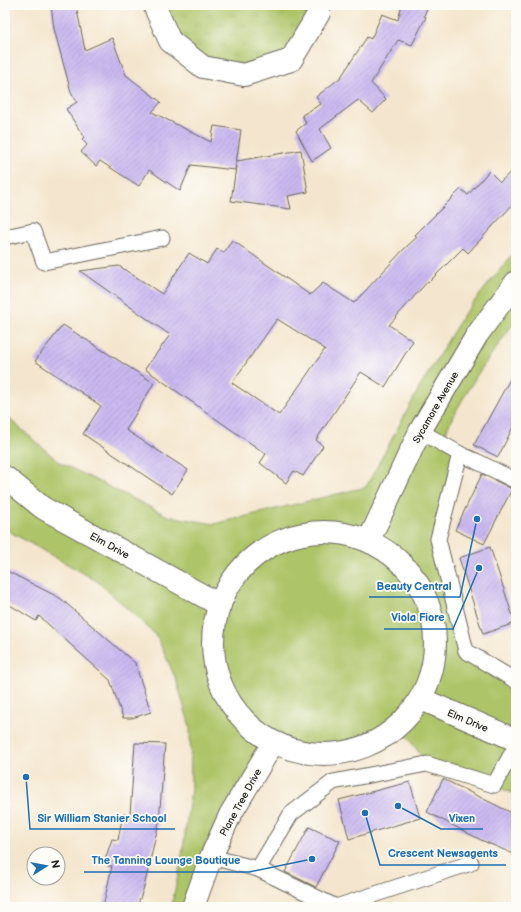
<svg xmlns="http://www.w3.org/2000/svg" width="521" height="912" font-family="'Balsamiq Sans',sans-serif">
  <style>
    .grass { fill: #aec468; stroke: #657042 }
    .park { fill: url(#park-tufts); stroke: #657042 }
    .building { fill: url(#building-hatch); fill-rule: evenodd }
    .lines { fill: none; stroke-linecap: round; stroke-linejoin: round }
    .service-casing { stroke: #68635a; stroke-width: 17 }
    .minor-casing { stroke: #68635a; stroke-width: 24 }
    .tertiary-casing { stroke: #68635a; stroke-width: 24 }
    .service { stroke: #fff; stroke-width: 15 }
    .minor { stroke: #fff; stroke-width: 22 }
    .tertiary { stroke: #fff; stroke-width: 22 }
    .labels { text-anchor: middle; stroke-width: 3.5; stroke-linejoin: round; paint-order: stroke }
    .street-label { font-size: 10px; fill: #1c1c1c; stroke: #fdfcf7 }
    .leader { fill: none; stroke: #1f6fb2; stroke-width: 1.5 }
    .callout-dot { fill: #1f6fb2; stroke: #fdfcf7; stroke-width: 1.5 }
    .callout-label { font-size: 11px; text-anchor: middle; font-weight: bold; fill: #1f6fb2; stroke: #fdfcf7; stroke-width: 3.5; stroke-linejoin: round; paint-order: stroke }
  </style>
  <defs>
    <pattern id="park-tufts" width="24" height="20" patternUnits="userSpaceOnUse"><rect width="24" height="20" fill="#aec468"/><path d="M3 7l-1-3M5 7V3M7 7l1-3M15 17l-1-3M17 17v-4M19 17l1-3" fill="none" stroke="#95a85a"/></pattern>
    <pattern id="building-hatch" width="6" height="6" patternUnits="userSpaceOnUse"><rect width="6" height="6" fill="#cab8f0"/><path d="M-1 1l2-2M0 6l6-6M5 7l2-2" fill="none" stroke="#ad9ecd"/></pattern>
  </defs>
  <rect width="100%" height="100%" fill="#fdfcf7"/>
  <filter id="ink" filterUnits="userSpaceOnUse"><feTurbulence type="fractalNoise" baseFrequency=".025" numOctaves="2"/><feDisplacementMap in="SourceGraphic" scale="8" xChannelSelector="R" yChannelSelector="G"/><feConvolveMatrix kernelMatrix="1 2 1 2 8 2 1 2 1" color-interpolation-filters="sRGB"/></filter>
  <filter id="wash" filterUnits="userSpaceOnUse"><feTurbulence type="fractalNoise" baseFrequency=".012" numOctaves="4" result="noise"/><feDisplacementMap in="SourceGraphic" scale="16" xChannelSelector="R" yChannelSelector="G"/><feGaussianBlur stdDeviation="0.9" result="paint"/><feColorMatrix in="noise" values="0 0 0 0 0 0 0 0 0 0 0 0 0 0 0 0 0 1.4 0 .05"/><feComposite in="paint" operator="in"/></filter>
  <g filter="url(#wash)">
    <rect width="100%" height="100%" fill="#f4e6ce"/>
    <path class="grass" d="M 516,250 L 516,323 L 513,324 L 477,375 L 453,416 L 441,443 L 460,454 L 438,539 L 466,651 L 516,681 L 516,795 L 494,785 L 427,764 L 400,726 L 372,744 L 339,754 L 305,754 L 273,743 L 193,907 L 171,907 L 181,863 L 191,789 L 190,727 L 176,679 L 156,635 L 97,581 L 5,529 L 5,415 L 59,462 L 168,516 L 214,524 L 366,487 L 421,385 L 464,314 Z"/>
    <path class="park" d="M 154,5 L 319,5 L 291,60 L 202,67 Z"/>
    <g id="blocks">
      <g class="building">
        <path d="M 51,5 L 76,5 L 85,50 L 112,38 L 126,75 L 161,102 L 152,112 L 211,142 L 214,126 L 241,130 L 235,170 L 191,165 L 180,191 L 149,170 L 139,186 L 100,161 L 96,166 L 81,152 L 87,145 L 82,139 L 84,137 L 66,109 L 77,102 L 71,92 L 54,29 Z"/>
        <path d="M 402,5 L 428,5 L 424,16 L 426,17 L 412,45 L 398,40 L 371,83 L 386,99 L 373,113 L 358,100 L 320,129 L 331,148 L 312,161 L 296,131 L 306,123 L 302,115 L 321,104 L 316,97 L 341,77 L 367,37 L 371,39 L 382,14 L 398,20 Z"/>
        <path d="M 301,150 L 308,192 L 288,196 L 291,209 L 231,201 L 237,161 Z"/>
        <path d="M 516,167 L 516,201 L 468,253 L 463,248 L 429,282 L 428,281 L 389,325 L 413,341 L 385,387 L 361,372 L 316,440 L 323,446 L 303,476 L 294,471 L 286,483 L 260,463 L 266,454 L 145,369 L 170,335 L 80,271 L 119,266 L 162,294 L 189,253 L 207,264 L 217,249 L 224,253 L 232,240 L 310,295 L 323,283 L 354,303 L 404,249 L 417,237 L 415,235 L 461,189 L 468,195 L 489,171 L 500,182 ZM 277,319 L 325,349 L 279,415 L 232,383 Z"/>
        <path d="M 63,325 L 154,383 L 126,430 L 188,470 L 172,494 L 83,434 L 101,406 L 35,361 Z"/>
        <path d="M 516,368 L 516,421 L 498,457 L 474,445 Z"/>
        <path d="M 482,474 L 512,489 L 484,544 L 455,530 Z"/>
        <path d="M 490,547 L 515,623 L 483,634 L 459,558 Z"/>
        <path d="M 5,570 L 60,598 L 135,663 L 151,712 L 132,718 L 123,718 L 110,680 L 39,616 L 36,621 L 5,602 Z"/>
        <path d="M 135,743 L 165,744 L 159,822 L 144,887 L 137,907 L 103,907 L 112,866 L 108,866 L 109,860 L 105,860 L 112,839 L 118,840 L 123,814 L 130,815 Z"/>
        <path d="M 443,779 L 516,815 L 516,855 L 481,840 L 427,812 Z"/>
        <path d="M 410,782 L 420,818 L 349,839 L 339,800 Z"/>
        <path d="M 309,827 L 340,841 L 316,887 L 285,872 Z"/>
      </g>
    </g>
  </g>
  <g filter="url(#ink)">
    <use href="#blocks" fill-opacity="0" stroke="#68635a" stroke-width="1"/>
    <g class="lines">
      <g class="service-casing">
        <g id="service">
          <path d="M 5,237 L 33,231 L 44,262 L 162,238"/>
          <path d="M 420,431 L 460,454 L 438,539 L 466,651 L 516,681"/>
          <path d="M 460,454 L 476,461 L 516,481"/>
          <path d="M 211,857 L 258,869 L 291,814 L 333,782 L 427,764 L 494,785 L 516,746"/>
          <path d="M 258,869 L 336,907 L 471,863"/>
        </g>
      </g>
      <g class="minor-casing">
        <g id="minor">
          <path d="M 154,5 L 170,41 L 203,67 L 244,75 L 291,60 L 319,13 L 319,5"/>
          <path d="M 369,540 L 420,431 L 477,335 L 516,282"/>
          <path d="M 193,907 L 211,857 L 230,815 L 273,743"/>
        </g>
      </g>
      <g class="tertiary-casing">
        <g id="tertiary">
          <path d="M 5,477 L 43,508 L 220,605"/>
          <circle cx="324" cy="643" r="111"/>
          <path d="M 421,699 L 516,740"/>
        </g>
      </g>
      <use href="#service" class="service"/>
      <use href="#minor" class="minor"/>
      <use href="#tertiary" class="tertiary"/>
    </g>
  </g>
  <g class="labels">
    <g class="street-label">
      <text transform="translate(435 407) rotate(-60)" y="4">Sycamore Avenue</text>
      <text transform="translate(110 545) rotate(29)" y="4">Elm Drive</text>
      <text transform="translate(468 720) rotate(23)" y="4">Elm Drive</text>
      <text transform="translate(240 802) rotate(-61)" y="4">Plane Tree Drive</text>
    </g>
  </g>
  <path class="leader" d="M477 519L460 597H369M479 568L453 629H384M26 777L30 829H175M398 806L441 829H483M365 813L380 865H506M312 859L249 872H84"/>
  <g class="callout-dot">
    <circle cx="477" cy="519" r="4"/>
    <circle cx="479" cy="568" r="4"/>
    <circle cx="26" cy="777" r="4"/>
    <circle cx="398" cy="806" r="4"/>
    <circle cx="365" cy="813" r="4"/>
    <circle cx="312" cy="859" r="4"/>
  </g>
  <g class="callout-label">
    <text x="414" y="590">Beauty Central</text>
    <text x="418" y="621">Viola Fiore</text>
    <text x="102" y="822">Sir William Stanier School</text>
    <text x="462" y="822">Vixen</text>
    <text x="443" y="857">Crescent Newsagents</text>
    <text x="166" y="864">The Tanning Lounge Boutique</text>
  </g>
  <rect width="521" height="912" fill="none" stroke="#fdfcf7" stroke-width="20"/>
  <g transform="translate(46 866) rotate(79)"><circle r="19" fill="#fdfcf7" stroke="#a3a29f"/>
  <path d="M0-3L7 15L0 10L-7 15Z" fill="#1f6fb2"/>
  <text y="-6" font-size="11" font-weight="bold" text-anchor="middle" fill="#1c1c1c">N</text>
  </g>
</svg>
